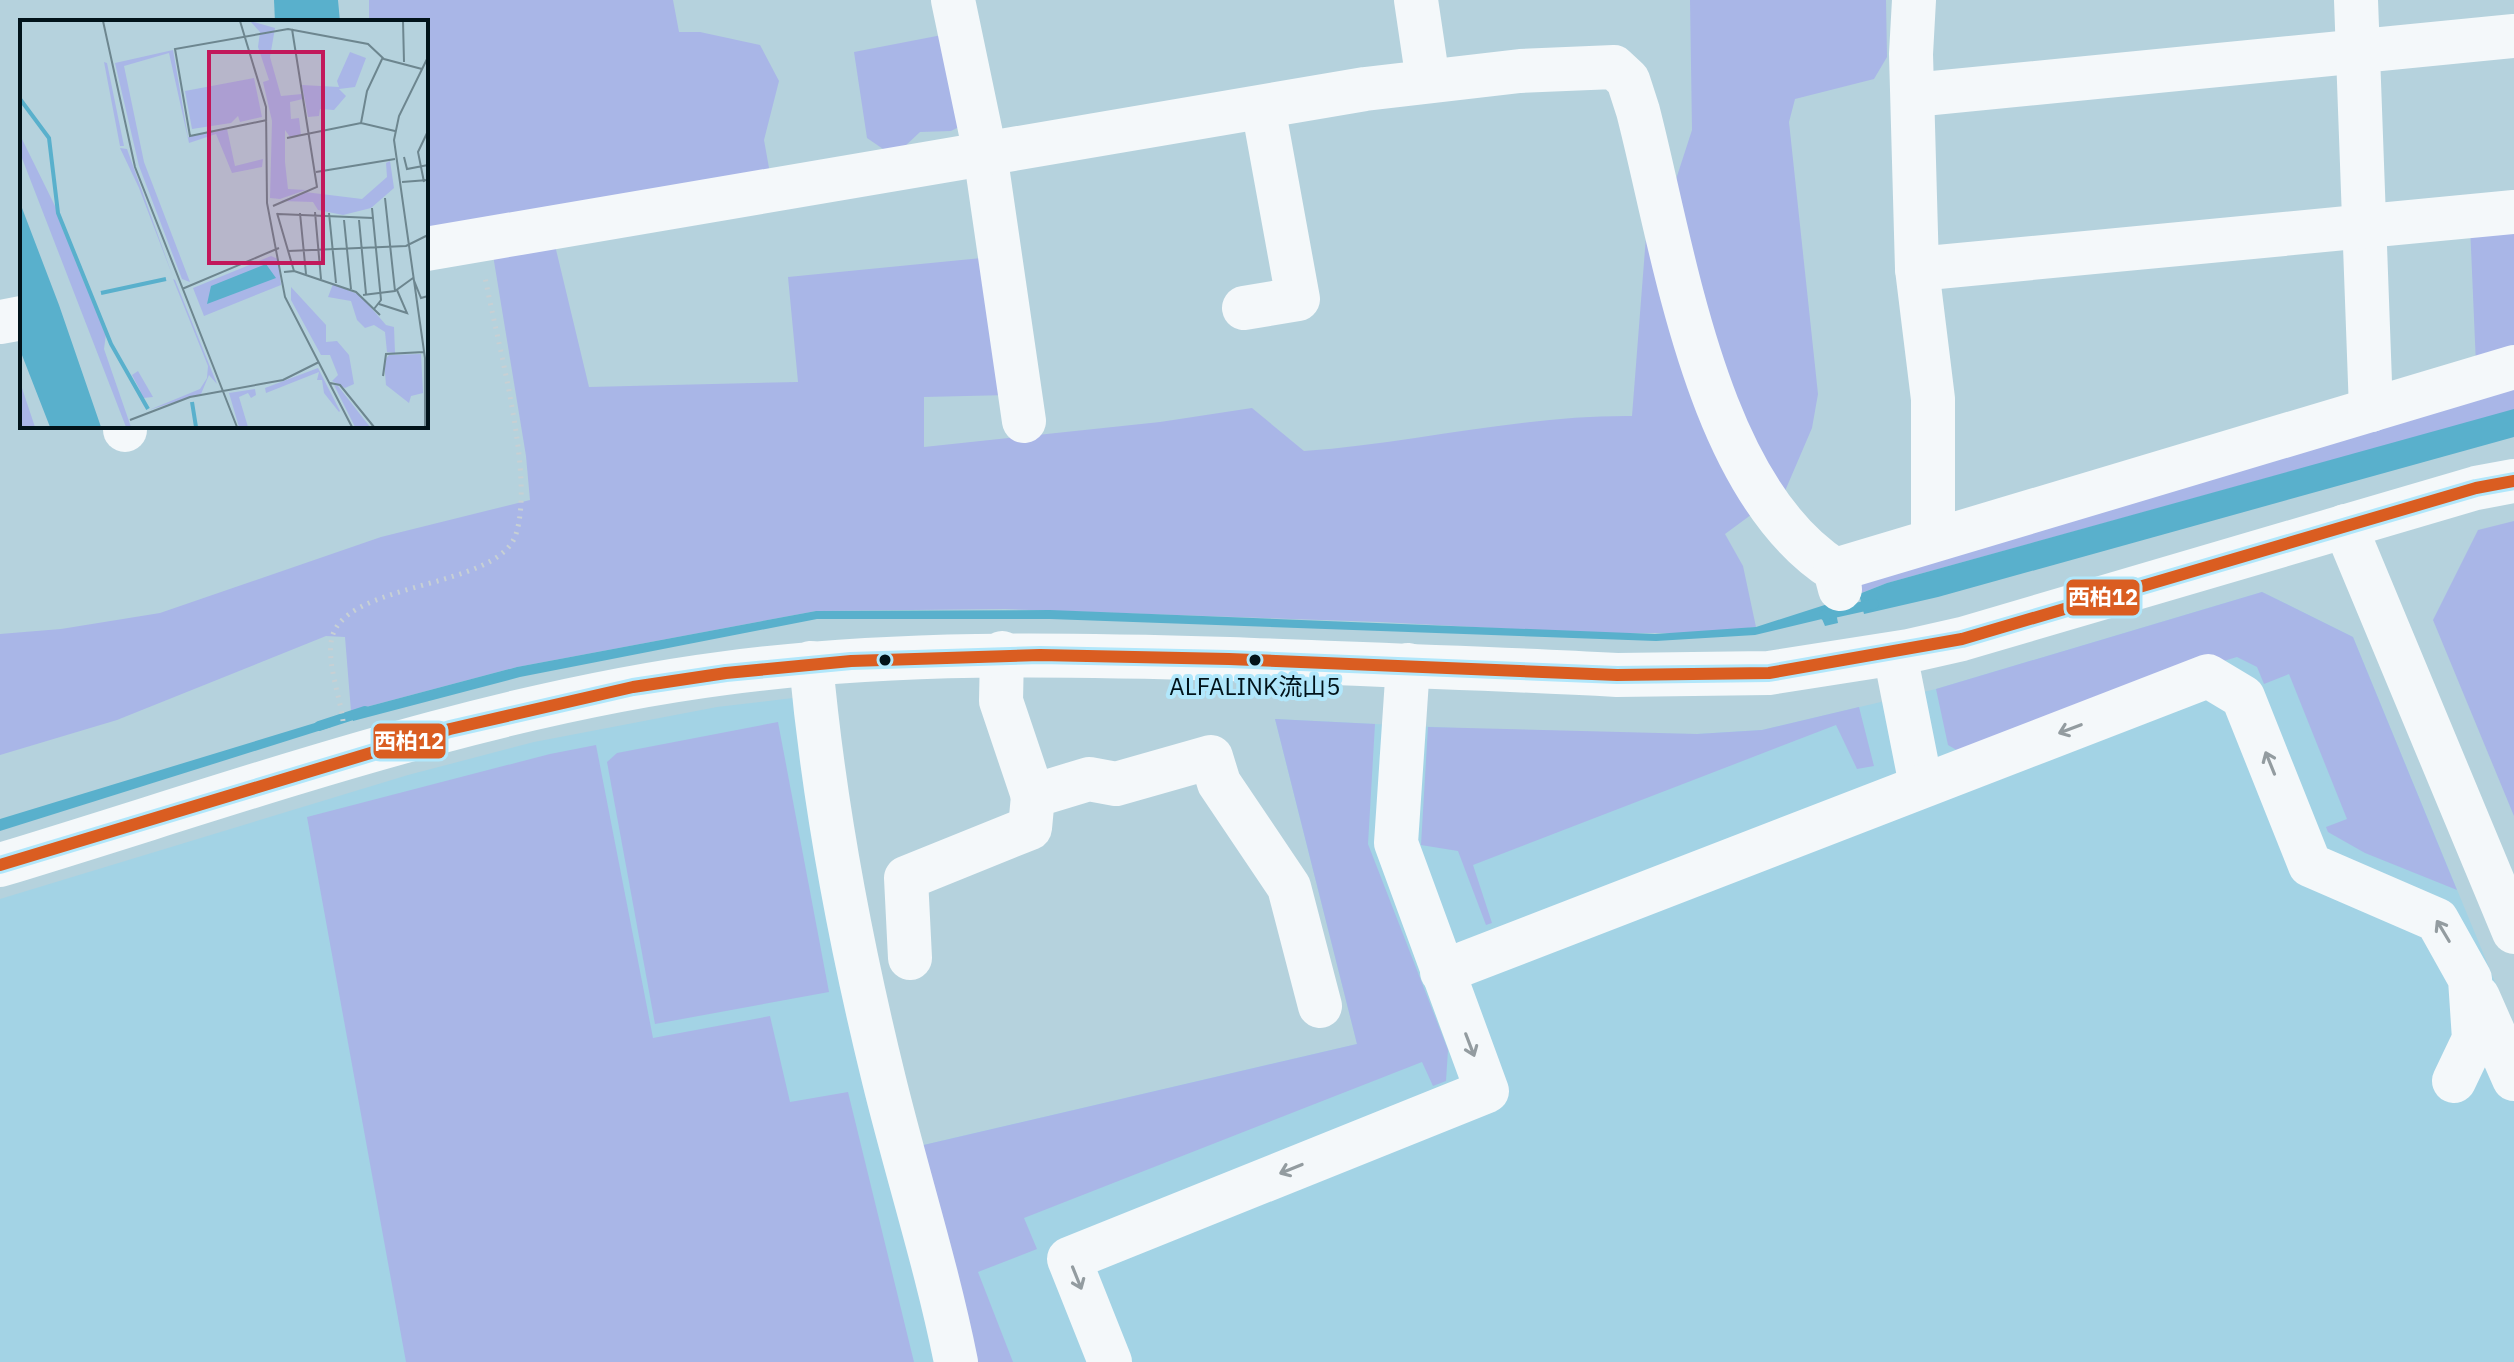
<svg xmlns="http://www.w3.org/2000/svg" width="2514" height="1362" font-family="'IBM Plex Sans','Noto Sans JP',sans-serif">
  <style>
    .built { fill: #a3d3e5 }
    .green { fill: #a9b6e7 }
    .water { fill: #59b0cc }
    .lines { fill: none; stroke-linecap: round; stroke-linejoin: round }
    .stream { stroke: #59b0cc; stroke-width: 10 }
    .path { stroke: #c7d0d4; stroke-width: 5; stroke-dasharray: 2 6; stroke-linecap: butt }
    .minor { stroke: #f4f8fa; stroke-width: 44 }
    .bus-1-casing { stroke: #b1e7fb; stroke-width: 18 }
    .bus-1 { stroke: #da5d21; stroke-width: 12 }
    .oneway { stroke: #939ca0 }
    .bus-dot { fill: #01131a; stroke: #b1e7fb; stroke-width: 3 }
    .labels { text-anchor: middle; stroke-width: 8; stroke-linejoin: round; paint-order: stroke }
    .bus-label { font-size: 24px; fill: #01131a; stroke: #b1e7fb }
    .inset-river { fill: none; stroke: #59b0cc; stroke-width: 4 }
    .inset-road { fill: none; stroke: #6d868f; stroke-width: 2 }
    .view { fill: #c2185b; fill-opacity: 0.15; stroke: #c2185b; stroke-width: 4 }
    .inset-edge { fill: none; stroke: #01131a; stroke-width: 4 }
    .line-badge { stroke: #b1e7fb; stroke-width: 3 }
    .badge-label { font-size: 22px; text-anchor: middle; font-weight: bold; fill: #fff }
  </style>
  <rect width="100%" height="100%" fill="#b5d2dd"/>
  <g class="built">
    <path d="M 2262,592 L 2353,637 L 2514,1028 L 2514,1362 L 972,1362 L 915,1147 L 1357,1044 L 1275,719 L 1554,733 L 1697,734 L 1762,730 L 1936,689 Z"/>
    <path d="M 801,697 L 941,1362 L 0,1362 L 0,899 L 408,775 L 534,742 L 717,707 Z"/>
  </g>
  <g class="green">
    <path d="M 369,0 L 673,0 L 679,32 L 700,32 L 760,45 L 779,81 L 764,140 L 771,179 L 426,238 L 426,22 L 369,22 Z"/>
    <path d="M 1690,0 L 1886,0 L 1887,57 L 1874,79 L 1795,99 L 1789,122 L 1818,394 L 1812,428 L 1782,498 L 1733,416 L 1667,207 L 1692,130 Z"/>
    <path d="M 942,35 L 961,126 L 951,131 L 920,132 L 903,148 L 886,151 L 867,138 L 854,52 Z"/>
    <path d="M 1649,198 L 1759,509 L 1725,534 L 1743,566 L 1756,627 L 1704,633 L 1585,633 L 1380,622 L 1005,609 L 816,611 L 517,667 L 351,711 L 345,637 L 326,636 L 117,720 L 0,755 L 0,634 L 61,629 L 160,613 L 381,537 L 530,500 L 526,456 L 492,249 L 553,237 L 589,387 L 798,382 L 788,277 L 992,257 L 1009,395 L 924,397 L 924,447 L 1160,422 L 1252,408 L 1304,451 C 1414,443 1522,415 1632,416 Z"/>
    <path d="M 2514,221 L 2514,352 L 2476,365 L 2470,225 Z"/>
    <path d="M 2514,382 L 2514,410 L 1887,583 L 1856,595 L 1851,586 Z"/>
    <path d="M 2514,521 L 2514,816 L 2433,620 L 2478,530 Z"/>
    <path d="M 2262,592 L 2353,637 L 2457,890 L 2365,853 L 2328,832 L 2326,827 L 2347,819 L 2289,674 L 2264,684 L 2257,667 L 2237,657 L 2166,678 L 1960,752 L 1948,745 L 1936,689 Z"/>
    <path d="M 1859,707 L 1874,766 L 1857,769 L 1836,725 L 1473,865 L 1492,923 L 1486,925 L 1458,851 L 1421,845 L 1428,727 L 1697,734 L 1762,730 Z"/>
    <path d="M 1275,719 L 1375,724 L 1368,844 L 1448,1050 L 1446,1081 L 1433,1086 L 1422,1062 L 1024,1218 L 1037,1249 L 978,1272 L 1013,1362 L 972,1362 L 915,1147 L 1357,1044 Z"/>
    <path d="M 778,722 L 829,992 L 655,1024 L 607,762 L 617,753 Z"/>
    <path d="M 596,745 L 653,1038 L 770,1016 L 790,1102 L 848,1092 L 914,1362 L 406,1362 L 307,817 L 550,754 Z"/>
  </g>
  <g class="water">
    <path d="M 274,0 L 338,0 L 340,22 L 275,22 Z"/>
    <path d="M 2514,409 L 2514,437 L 1938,597 L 1864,614 L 1859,594 L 1887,583 Z"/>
    <path d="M 1834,602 L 1838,623 L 1825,626 L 1822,619 L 1755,635 L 1656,641 L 1050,619 L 817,619 L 520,677 L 353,721 L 351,711 L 517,667 L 816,611 L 1050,610 L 1655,634 L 1756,627 Z"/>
    <path d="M 328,719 L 331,727 L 0,831 L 0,819 Z"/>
  </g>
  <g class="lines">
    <g class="stream">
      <path d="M 1824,615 L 1874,604"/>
      <path d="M 319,726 L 365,711"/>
    </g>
    <path class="path" d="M 343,721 C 340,697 328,666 331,643 C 337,580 498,591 516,534 C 535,475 497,342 485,277"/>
    <g class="minor">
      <path d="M 953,0 L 985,153 L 1024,421"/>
      <path d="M 1416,0 L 1428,81"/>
      <path d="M 1914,0 L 1911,54 L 1917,269 L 1933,399 L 1933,539"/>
      <path d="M 2356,0 L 2371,410"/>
      <path d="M 1913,95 L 2514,36"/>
      <path d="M 426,249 L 1365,89 L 1520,71 L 1614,67 L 1628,80 L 1638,111 C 1674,250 1706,488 1835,570 L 1840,589"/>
      <path d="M 1917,269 L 2514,212"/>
      <path d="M 1244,308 L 1298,299 L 1263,107"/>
      <path d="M 0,322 L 22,318"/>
      <path d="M 125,430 L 125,426"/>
      <path d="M 2345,526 L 2514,932"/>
      <path d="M 1835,570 L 2514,367"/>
      <path d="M 1002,653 L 1001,701 L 1033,796"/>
      <path d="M 1895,654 L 1921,785"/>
      <path d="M 811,663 C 824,805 850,942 884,1080 C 907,1174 937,1267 956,1362"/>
      <path d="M 0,865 C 238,793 478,705 726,673 C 893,651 1060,654 1229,659 C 1358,664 1487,668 1617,675 L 1769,673 L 1909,651 L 1962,639 L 2476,488 L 2514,481"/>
      <path d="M 910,958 L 906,878 L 1030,828 L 1033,796 L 1089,779 L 1116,784 L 1211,757 L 1219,783 L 1289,887 L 1320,1006"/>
      <path d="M 1442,972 L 2208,676 L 2243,697 L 2310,865 L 2437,920 L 2470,979 L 2474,1039 L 2454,1081"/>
      <path d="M 2478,997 L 2514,1079"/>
      <path d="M 1110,1362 L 1069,1259 L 1487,1091 L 1396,843 L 1408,665"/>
    </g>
    <g class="bus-1-casing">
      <path id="bus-1" d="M 0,865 L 450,729 L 633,687 L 726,673 L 851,661 L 1040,655 L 1229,659 L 1617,675 L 1769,673 L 1962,639 L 2476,488 L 2514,481"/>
    </g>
    <use href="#bus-1" class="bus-1"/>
  </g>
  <defs><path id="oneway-shaft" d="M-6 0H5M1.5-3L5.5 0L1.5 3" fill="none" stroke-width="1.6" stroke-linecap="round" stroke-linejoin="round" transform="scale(2)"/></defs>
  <g class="oneway">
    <use href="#oneway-shaft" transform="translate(2070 729) rotate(159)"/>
    <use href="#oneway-shaft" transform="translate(2270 763) rotate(-112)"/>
    <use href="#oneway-shaft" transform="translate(2443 931) rotate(-121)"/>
    <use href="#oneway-shaft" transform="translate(1470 1045) rotate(69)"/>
    <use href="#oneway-shaft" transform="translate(1291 1169) rotate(158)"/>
    <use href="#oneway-shaft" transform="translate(1077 1278) rotate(68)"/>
  </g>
  <g class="bus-dot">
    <circle cx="885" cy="660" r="7"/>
    <circle cx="1255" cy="660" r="7"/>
  </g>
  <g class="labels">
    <g class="bus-label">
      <text x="1255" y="695">ALFALINK流山5</text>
    </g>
  </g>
  <g transform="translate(20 20)">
    <rect width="408" height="408" fill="#b5d2dd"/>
    <path d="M 230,1 L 255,8 L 250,37 L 261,76 L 282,74 L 283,79 L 270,82 L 271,99 L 279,98 L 281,115 L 270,117 L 265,110 L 265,142 L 268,169 L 286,170 L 260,179 L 250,178 L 252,101 L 243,62 L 249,60 L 238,27 L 240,12 ZM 153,30 L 168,117 L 207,109 L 215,146 L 243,139 L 242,147 L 212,153 L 196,114 L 169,123 L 149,33 L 104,46 L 124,142 L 170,262 L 162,259 L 119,146 L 95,43 ZM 330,32 L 346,38 L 335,67 L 319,69 L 326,76 L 314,90 L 300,89 L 299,96 L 288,97 L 282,65 L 319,67 L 317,61 ZM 84,42 L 87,43 L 104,126 L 100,126 ZM 234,58 L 242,97 L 220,102 L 218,96 L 211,103 L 172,109 L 165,71 ZM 0,115 L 37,190 L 86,314 L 84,329 L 111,407 L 106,407 L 0,133 ZM 100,128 L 107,129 L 153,257 L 119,168 ZM 370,141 L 374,168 L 351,188 L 323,195 L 298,190 L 293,182 L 261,181 L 285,172 L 342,179 L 367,157 L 366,143 ZM 251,236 L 258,239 L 261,265 L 184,296 L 173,268 ZM 153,259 L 155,260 L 197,364 L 189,355 L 181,374 L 129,390 L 180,369 L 187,358 L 188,346 ZM 313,264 L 340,275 L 366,305 L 374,307 L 375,333 L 367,332 L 365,312 L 354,305 L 345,308 L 337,300 L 331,281 L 308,277 ZM 271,267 L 306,305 L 306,322 L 317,321 L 329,335 L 334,364 L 325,368 L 312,361 L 318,355 L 310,335 L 301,335 L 271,280 ZM 401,334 L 403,373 L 391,376 L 389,383 L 366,365 L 364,341 L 369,335 ZM 298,348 L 320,391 L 319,392 L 304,373 L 302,360 L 297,360 L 299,352 L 246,373 L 245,368 ZM 118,351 L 133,377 L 123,378 L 124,386 L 108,356 L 121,372 L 112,355 ZM 0,362 L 15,407 L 0,407 ZM 314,365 L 318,366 L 350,407 L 335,407 ZM 235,369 L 236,375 L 231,378 L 228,373 L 219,377 L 228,407 L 219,407 L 209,373 Z" fill="#a9b6e7"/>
    <path d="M 2,188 L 39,285 L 81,407 L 30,407 L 0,330 ZM 246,244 L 256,258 L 187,284 L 191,266 Z" fill="#59b0cc"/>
    <path class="inset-river" d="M 0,79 L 29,118 L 38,193 L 91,324 L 128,389M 81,273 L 146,259M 172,382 L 176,407"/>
    <path class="inset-road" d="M 83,1 L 115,147 L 217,407M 220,1 L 246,87 L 247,183 L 265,277 L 332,407M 383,1 L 384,42M 247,100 L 170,116 L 155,29 L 268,9 L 348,24 L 364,39 L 402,49M 341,103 L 347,71 L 363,37M 267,118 L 341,103 L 375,111M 384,137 L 387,149 L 408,145M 296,152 L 375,139M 382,162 L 408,160M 404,162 L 398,132 L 408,111M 365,178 L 375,271M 253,186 L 297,167 L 272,9M 352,188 L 361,280 L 354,289M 295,192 L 301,259M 257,193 L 274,251 L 264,252M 280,193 L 286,254M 309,193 L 316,263M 258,194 L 353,198M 324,200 L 331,269M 339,200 L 346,274M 268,231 L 386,226 L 408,215M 274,251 L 336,272 L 360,295M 162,269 L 259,228M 343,275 L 375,271 L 393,258 L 401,278 L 408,276M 359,284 L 387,293 L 377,270M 363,356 L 366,334 L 404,332M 310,363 L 320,365 L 354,407M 110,400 L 170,377 L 263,360 L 299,342M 405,407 L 405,338 L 374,120 L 379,96 L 408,37"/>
    <path class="view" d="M 189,32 L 303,32 L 303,243 L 189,243 Z"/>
    <rect width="408" height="408" class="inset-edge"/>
  </g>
  <g class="line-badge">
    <rect x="2065" y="578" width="76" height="39" rx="8" fill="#da5d21"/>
    <rect x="372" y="722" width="75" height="38" rx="8" fill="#da5d21"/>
  </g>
  <g class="badge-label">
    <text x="2103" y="605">西柏12</text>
    <text x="409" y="749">西柏12</text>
  </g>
</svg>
